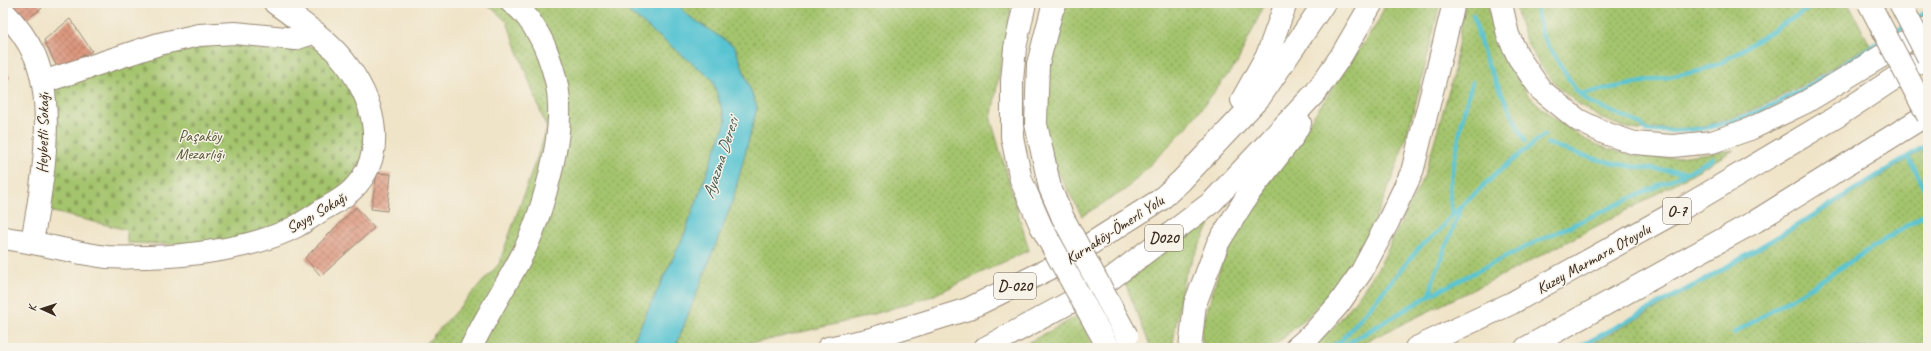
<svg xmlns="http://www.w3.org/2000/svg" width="1931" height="351" font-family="Caveat,sans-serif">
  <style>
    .grass { fill: url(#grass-dots); stroke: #707746 }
    .cemetery { fill: url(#cemetery-stones); stroke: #707746 }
    .water { fill: #58c4d2; stroke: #4a7778 }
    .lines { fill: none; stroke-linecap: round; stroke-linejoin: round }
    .stream { stroke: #58c4d2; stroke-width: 4.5 }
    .building { fill: url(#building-cross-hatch) }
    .minor-casing { stroke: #968773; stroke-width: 24 }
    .highway-casing { stroke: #968773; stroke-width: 24 }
    .minor { stroke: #fff; stroke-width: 22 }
    .highway { stroke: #fff; stroke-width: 22 }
    .highway-bridge-casing { stroke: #968773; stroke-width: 24; stroke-linecap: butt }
    .highway-bridge { stroke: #fff; stroke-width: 22 }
    .labels { text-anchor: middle; stroke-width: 3; stroke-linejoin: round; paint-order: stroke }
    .shield { fill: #f7f3e8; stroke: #73665b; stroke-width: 1 }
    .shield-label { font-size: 15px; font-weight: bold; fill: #3b2a1e }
    .street-label { font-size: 16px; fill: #3b2a1e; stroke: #f7f3e8 }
    .park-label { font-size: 16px; fill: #5a5836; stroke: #f7f3e8 }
    .water-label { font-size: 17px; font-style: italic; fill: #445854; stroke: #f7f3e8 }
  </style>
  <defs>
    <pattern id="grass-dots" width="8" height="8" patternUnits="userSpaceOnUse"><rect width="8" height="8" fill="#a4c46d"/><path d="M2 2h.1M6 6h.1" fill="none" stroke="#879f59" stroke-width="1.8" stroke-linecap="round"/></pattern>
    <pattern id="cemetery-stones" width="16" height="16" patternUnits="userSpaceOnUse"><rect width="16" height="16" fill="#a4c46d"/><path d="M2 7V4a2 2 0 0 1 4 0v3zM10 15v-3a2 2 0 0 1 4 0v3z" fill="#879f59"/></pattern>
    <pattern id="building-cross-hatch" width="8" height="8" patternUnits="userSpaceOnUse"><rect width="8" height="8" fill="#dc957d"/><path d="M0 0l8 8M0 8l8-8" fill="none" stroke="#b47a66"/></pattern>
  </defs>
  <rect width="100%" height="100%" fill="#f7f3e8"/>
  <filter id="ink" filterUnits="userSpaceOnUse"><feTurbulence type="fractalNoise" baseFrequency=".025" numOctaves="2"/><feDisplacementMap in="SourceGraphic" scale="8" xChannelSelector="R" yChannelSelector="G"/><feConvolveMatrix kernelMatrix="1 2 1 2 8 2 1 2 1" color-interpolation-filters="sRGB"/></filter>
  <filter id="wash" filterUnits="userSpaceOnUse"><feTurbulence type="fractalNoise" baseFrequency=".012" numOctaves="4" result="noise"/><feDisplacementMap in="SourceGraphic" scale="16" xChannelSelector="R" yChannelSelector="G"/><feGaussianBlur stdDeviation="0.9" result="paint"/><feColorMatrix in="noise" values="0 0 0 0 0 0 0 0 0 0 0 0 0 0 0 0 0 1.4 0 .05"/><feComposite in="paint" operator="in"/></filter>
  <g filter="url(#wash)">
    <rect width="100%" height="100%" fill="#f0e4c8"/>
    <g class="grass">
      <path d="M 486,3 L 622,3 L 630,13 L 712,79 L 726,121 L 685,233 L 630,348 L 422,348 L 499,264 L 547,129 L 507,22 Z"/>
      <path d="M 678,3 L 1012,3 L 991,120 L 1029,250 L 932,296 L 861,318 L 759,342 L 704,348 L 675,348 L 732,203 L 757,108 L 735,47 L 686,14 Z"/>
      <path d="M 1063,3 L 1265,3 L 1237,63 L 1186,128 L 1125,190 L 1082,216 L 1056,169 L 1037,110 Z"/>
      <path d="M 1386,3 L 1440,3 C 1414,112 1387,251 1296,327 C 1289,332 1277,345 1270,348 C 1263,350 1214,348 1203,348 L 1201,330 L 1221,265 L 1248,212 L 1378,22 Z"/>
      <path d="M 1465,3 L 1487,3 L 1500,52 L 1528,95 L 1551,116 L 1584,139 L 1608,149 L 1636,156 L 1669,158 L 1734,150 L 1635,206 L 1509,272 L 1353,348 L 1312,348 L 1336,325 L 1359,296 L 1380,265 L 1425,174 L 1452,80 Z"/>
      <path d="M 1516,3 L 1848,3 L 1870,45 C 1818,76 1767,110 1707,125 C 1691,129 1673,129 1656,128 C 1650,128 1642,131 1638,130 C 1611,126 1584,110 1564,92 C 1538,68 1520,38 1516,3 Z"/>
      <path d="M 1926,148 L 1928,152 L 1928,348 L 1584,348 C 1701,285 1814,219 1926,148 Z"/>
      <path d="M 1220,204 L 1184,277 L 1173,342 L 1174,348 L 1151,348 L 1125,283 Z"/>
      <path d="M 1078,316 L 1095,348 L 1018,348 Z"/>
    </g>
    <path class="cemetery" d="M 222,38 L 315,47 L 341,67 L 371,139 L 362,167 L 338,195 L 282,224 L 214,245 L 127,243 L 127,230 L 45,210 L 52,87 L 146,55 Z"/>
    <path class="water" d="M 622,3 L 678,3 L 686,14 L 735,47 L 757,108 L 732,203 L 675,348 L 630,348 L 685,233 L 726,121 L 712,79 L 630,13 Z"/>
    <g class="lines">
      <g class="stream">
        <path d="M 1535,3 L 1542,35 L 1575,89 L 1589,102 L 1641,124 L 1646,131 C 1668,131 1689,131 1710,127 C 1772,114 1830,73 1882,40"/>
        <path d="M 1473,15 L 1486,61 L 1525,141"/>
        <path d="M 1915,19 L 1928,11"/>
        <path d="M 1892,34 L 1906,25"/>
        <path d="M 1580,94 L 1700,71 L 1721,63 L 1817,3"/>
        <path d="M 1547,143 C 1595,162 1636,169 1687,172"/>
        <path d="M 1909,158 L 1925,189 L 1928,200"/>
        <path d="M 1452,215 L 1449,187 L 1464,112 L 1472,82"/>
        <path d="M 1430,295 L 1434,277 L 1461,208"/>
        <path d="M 1734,333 L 1814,285 L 1928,212"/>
        <path d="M 1345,345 L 1430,295 L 1527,246 L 1688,172 L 1713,158"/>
        <path d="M 1328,348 L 1340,342 L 1377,299 L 1419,248 L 1440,230 L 1452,215 L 1498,172 L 1544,135"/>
        <path d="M 1577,348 L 1706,279 L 1806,220 L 1928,144"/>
      </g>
    </g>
    <g id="blocks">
      <g class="building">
        <path d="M 17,3 L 38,3 L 42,8 L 23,22 L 10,11 Z"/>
        <path d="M 70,19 L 92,51 L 58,69 L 44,40 Z"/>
        <path d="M 3,63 L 10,78 L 3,82 Z"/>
        <path d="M 377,173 L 391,174 L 387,211 L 371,209 Z"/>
        <path d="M 356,207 L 374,228 L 321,276 L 305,258 Z"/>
      </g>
    </g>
  </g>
  <g filter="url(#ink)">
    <use href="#blocks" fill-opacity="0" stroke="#968773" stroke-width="1"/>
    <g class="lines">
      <g class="minor-casing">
        <g id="minor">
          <path d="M 3,11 C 16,24 27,39 35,56 C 56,106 42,189 32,241"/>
          <path d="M 43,82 L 159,44 L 199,35 L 235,33 L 295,39 L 315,32"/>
          <path d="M 3,238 C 38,242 72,253 107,257 C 120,258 134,257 146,257 C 192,256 256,248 297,226 C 305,221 314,216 322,210 C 333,204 344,198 352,190 C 388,155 375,105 350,69 C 331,41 302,23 275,3"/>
          <path d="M 471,348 C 486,316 506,286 522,255 C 541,218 561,146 559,105 C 559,88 554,71 548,55 C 542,38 527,12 512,3"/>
        </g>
      </g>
      <g class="highway-casing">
        <g id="highway">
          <path d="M 1025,3 L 1015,48 L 1012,81 L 1012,137 L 1021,180 L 1041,226"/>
          <path d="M 1056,3 L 1052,10 L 1038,64 L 1036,124 L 1050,188 L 1063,218"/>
          <path d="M 1501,3 L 1508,35 L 1519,58 L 1541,90 L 1578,120 L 1605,133 L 1634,143 L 1673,146 L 1712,142 L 1750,129 L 1806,102 L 1928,28"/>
          <path d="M 1242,100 L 1268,53 L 1286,3"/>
          <path d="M 828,348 L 871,339 L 968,309 L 1057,265 L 1160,200 L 1181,181 L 1260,97 L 1324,3"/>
          <path d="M 985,348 L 1104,284 L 1212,202 L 1316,92 L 1341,56 L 1372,3"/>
          <path d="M 1190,348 L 1195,304 L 1218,243 L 1249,193 L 1292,138 L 1300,123"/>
          <path d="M 1296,348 L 1312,334 L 1338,305 L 1362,271 L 1388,222 L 1412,172 L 1454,3"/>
          <path d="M 1416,348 L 1512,303 L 1683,208 L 1836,117 L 1928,56"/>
          <path d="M 1526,348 L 1756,221 L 1928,114"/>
        </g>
      </g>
      <use href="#minor" class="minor"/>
      <use href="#highway" class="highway"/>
      <g class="highway-bridge-casing">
        <g id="highway-bridge">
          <path d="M 1869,3 L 1928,116"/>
          <path d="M 1900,3 L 1928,57"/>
          <path d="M 1063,218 L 1127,336"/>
          <path d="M 1041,226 L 1108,347"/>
        </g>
      </g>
      <use href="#highway-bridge" class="highway-bridge"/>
    </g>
  </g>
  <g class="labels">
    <g class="shield">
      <rect x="1663" y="198" width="28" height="26" rx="3"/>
      <rect x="1145" y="225" width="38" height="26" rx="3"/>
      <rect x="994" y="273" width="42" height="26" rx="3"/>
    </g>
    <g class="shield-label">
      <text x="1677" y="216">O-7</text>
      <text x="1164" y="243">D020</text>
      <text x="1015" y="291">D-020</text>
    </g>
    <g class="street-label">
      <text transform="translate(42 133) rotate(-89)" y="6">Heybetli Sokağı</text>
      <text transform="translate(316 212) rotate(-30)" y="6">Saygı Sokağı</text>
      <text transform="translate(1114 229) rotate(-33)" y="6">Kurnaköy-Ömerli Yolu</text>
      <text transform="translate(1593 258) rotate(-29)" y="6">Kuzey Marmara Otoyolu</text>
    </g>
    <g class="park-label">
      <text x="200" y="141">Paşaköy<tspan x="200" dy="18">Mezarlığı</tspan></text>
    </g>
    <g class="water-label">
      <text transform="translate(720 158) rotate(-72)" y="6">Ayazma Deresi</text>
    </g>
  </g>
  <rect width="1931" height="351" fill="none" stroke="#f7f3e8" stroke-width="16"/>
  <g transform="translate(42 309) rotate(273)" stroke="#f7f3e8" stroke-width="3" paint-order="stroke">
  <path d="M0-3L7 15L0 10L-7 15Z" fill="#3b2a1e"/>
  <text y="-6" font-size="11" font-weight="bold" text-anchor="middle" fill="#3b2a1e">K</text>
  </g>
</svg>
